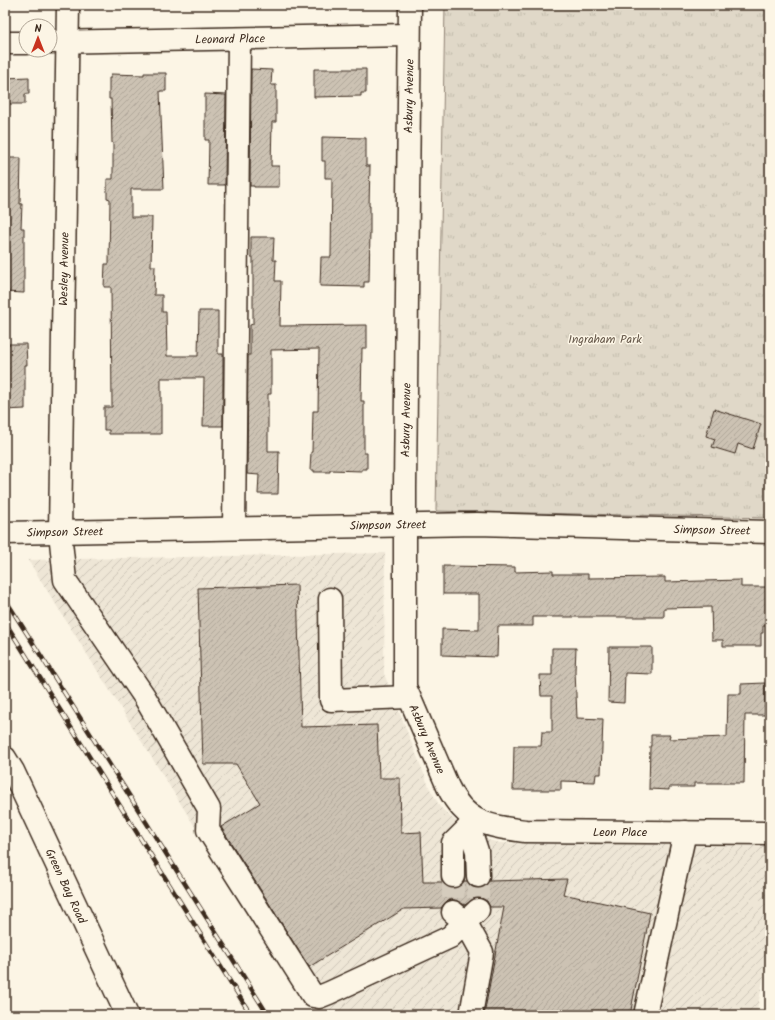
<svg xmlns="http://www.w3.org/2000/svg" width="775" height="1020" font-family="Kalam,sans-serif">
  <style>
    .industrial { fill: url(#industrial-furrows) }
    .park { fill: url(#park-tufts); stroke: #8e8173 }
    .building { fill: url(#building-hatch); stroke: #3b2a1e }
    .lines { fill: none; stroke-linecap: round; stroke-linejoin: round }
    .minor-tunnel { stroke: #d5ccbd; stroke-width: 22; stroke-dasharray: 22 11; stroke-linecap: butt }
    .minor-casing { stroke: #3b2a1e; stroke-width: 25 }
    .major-casing { stroke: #3b2a1e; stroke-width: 25 }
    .minor { stroke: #fcf5e5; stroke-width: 22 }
    .major { stroke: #fcf5e5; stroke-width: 22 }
    .rail-casing { stroke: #3b2a1e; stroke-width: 4.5 }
    .rail { stroke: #fcf5e5; stroke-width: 3; stroke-dasharray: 9; stroke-linecap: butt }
    .labels { text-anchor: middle; stroke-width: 3; stroke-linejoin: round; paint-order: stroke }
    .street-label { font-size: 12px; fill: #3b2a1e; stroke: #fcf5e5 }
    .park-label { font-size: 12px; fill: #645648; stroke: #fcf5e5 }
  </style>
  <defs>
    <pattern id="industrial-furrows" width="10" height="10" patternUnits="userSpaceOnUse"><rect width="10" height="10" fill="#eee6d6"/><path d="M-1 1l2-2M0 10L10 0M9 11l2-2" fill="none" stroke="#cdc5b7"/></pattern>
    <pattern id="park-tufts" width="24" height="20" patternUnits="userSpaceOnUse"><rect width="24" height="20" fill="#e0d8c8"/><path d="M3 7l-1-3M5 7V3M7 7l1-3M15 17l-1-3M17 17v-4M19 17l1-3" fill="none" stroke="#c1baab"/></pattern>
    <pattern id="building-hatch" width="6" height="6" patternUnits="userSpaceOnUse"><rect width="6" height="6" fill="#ccc2b3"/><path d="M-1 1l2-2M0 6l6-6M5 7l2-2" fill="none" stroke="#b0a79a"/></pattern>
  </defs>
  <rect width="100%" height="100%" fill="#fcf5e5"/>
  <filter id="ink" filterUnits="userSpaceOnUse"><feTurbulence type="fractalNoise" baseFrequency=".025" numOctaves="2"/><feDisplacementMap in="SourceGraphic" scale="8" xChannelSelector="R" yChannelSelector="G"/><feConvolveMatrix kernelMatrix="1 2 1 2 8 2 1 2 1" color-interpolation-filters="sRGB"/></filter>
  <g filter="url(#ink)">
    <path class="industrial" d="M 385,553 L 384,674 L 430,789 L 440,807 L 453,819 L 466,829 L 484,839 L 500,843 L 770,846 L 770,946 L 756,1015 L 313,1015 L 28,560 Z"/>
    <path class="park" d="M 445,5 L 770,5 L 770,518 L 436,511 Z"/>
    <g class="building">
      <path d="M 251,69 L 272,70 L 271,85 L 276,85 L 276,122 L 272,122 L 271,166 L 279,166 L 279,187 L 254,187 L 254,186 L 250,186 Z"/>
      <path d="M 314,69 L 366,69 L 366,93 L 361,93 L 361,96 L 314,97 Z"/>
      <path d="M 144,73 L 166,73 L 166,91 L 160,91 L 164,189 L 131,189 L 131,217 L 152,217 L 151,266 L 155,266 L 154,295 L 162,295 L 162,312 L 166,312 L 167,356 L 198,356 L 199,311 L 218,311 L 218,354 L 223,354 L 223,426 L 203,426 L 204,378 L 161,378 L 161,434 L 109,434 L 109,430 L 104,430 L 104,407 L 112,407 L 111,287 L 104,287 L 105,264 L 109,264 L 110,199 L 107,198 L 107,179 L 113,179 L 113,143 L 112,143 L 111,99 L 109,99 L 109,78 L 111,78 L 111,74 L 144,75 Z"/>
      <path d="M 29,77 L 29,94 L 25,94 L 25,104 L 5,104 L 5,78 Z"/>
      <path d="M 205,94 L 226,95 L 225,185 L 208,185 L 209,140 L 205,140 Z"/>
      <path d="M 322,137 L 366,138 L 366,166 L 370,166 L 369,206 L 370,206 L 370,230 L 369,282 L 364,282 L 364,287 L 320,286 L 321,257 L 331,257 L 332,178 L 325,178 L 325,161 L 322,161 Z"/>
      <path d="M 5,158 L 21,158 L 20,204 L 22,204 L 21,228 L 24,228 L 24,293 L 5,292 Z"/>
      <path d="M 251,237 L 274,237 L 273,260 L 276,260 L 275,281 L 281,281 L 280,326 L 367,325 L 367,348 L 362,348 L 361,401 L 364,401 L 364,453 L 367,453 L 367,469 L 362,469 L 362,471 L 330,470 L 330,472 L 314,472 L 314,470 L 310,470 L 311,452 L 312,452 L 313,411 L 318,411 L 319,349 L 271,350 L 271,394 L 268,394 L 268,451 L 279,451 L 278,494 L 258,494 L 259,475 L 247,474 L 248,355 L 250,355 L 250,325 L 253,324 L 253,257 L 251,257 Z"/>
      <path d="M 5,344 L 26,344 L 27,365 L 25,365 L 25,409 L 5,410 Z"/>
      <path d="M 714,409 L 761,424 L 753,449 L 738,444 L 735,454 L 712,447 L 715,439 L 706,436 Z"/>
      <path d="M 443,566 L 515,567 L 515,572 L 553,571 L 553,574 L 588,574 L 588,578 L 665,577 L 665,582 L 741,580 L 741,587 L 770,587 L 770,626 L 763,626 L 763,633 L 761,633 L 761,646 L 723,646 L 723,640 L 712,640 L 711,607 L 664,608 L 664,617 L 533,617 L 533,626 L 498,626 L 497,657 L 442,655 L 442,629 L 479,630 L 479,594 L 443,594 Z"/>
      <path d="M 297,585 L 301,727 L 377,725 L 379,778 L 400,778 L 401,833 L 421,832 L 423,882 L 442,882 L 447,887 L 453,888 L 459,887 L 464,881 L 467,881 L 472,887 L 478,888 L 485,886 L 489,881 L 567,879 L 563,894 L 650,913 L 630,1015 L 484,1015 L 504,907 L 490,907 L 487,901 L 481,898 L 475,898 L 465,905 L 455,900 L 448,900 L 444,904 L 441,908 L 404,909 L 309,967 L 221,827 L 260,803 L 236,764 L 203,764 L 198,588 Z"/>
      <path d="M 609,647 L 652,647 L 652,674 L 625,673 L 624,703 L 608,702 Z"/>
      <path d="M 552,648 L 576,648 L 575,671 L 577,718 L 603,719 L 601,774 L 596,774 L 595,782 L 561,781 L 561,790 L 513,790 L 514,746 L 541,746 L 542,732 L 552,732 L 552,696 L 541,696 L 540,675 L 552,675 Z"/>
      <path d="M 765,683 L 765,715 L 745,715 L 744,783 L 694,783 L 694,787 L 669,787 L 669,790 L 649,789 L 650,746 L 651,746 L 651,735 L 670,735 L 669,739 L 727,737 L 728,694 L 741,694 L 741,684 Z"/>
    </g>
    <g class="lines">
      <g class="minor-tunnel">
        <path d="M 453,876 L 453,912"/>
        <path d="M 478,876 L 478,910"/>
      </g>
      <g class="minor-casing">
        <g id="minor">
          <path d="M 68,5 L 60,532 L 65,580 L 144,696 L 209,809 L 208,830 L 313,996 L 319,997 L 329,993 L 450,937 L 478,910"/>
          <path d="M 410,5 L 405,488 L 405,687 L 448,787 C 466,824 489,826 525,831 L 770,833"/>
          <path d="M 50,42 L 409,35"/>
          <path d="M 5,43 L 26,43"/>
          <path d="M 234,528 L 239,39"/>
          <path d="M 5,533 L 477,524 L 770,532"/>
          <path d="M 330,599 L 331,700 L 409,697"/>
          <path d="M 469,827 L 477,851 L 478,876"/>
          <path d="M 453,876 L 453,843 L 469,827 L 472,817"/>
          <path d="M 453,912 L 466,923 L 482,952 L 471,1015"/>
          <path d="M 645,1015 L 685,832"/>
        </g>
      </g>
      <g class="major-casing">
        <path id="major" d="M 5,758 L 13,771 L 127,1015"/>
      </g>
      <use href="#minor" class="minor"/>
      <use href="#major" class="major"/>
      <g class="rail-casing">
        <g id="rail">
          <path d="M 5,599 L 268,1015"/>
          <path d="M 5,622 L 251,1015"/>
        </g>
      </g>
      <use href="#rail" class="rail"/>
    </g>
  </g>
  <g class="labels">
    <g class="street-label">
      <text transform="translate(230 39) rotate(-1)" y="4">Leonard Place</text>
      <text transform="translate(409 96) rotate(-89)" y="4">Asbury Avenue</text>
      <text transform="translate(64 269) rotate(-89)" y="4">Wesley Avenue</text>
      <text transform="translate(406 420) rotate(-89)" y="4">Asbury Avenue</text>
      <text transform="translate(388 525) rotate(-1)" y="4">Simpson Street</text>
      <text transform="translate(712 530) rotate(1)" y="4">Simpson Street</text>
      <text transform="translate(65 532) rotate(-1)" y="4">Simpson Street</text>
      <text transform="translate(427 739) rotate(67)" y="4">Asbury Avenue</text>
      <text x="620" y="836">Leon Place</text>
      <text transform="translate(66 886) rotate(65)" y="4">Green Bay Road</text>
    </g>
    <g class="park-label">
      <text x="605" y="343">Ingraham Park</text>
    </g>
  </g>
  <rect width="775" height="1020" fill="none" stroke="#fcf5e5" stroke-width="20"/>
  <rect x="10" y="10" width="755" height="1000" fill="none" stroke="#3b2a1e" stroke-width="1.5" filter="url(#ink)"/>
  <g transform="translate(38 38)"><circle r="19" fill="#fcf5e5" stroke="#afa495"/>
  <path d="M0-3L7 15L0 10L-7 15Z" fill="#c8321e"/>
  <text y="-6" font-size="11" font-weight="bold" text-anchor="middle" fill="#3b2a1e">N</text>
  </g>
</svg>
